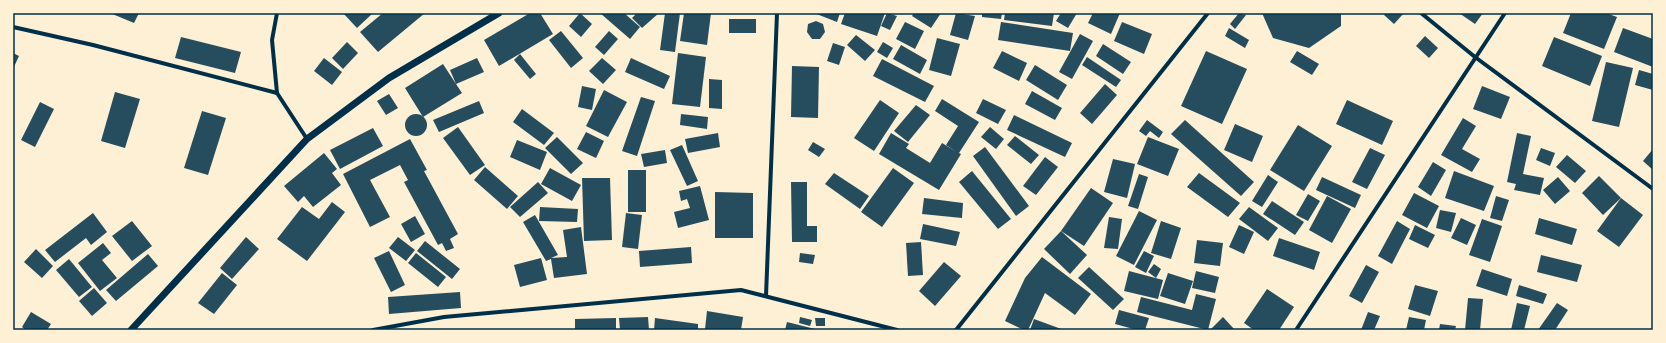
<svg xmlns="http://www.w3.org/2000/svg" width="1666" height="343" font-family="Commissioner,sans-serif">
  <style>
    .building { fill: #264d5e }
    .lines { fill: none; stroke-linecap: round; stroke-linejoin: round }
    .minor { stroke: #003049; stroke-width: 4 }
    .tertiary { stroke: #003049; stroke-width: 7 }
    .neatline { fill: none; stroke: #003049; stroke-width: 1.5 }
  </style>
  <rect width="100%" height="100%" fill="#fdf0d5"/>
  <g class="building">
    <path d="M 110,13 L 139,13 L 134,23 Z"/>
    <path d="M 343,13 L 373,13 L 357,28 Z"/>
    <path d="M 383,13 L 425,13 L 378,52 L 360,32 Z"/>
    <path d="M 530,13 L 540,13 L 553,34 L 499,66 L 484,40 Z"/>
    <path d="M 580,13 L 592,24 L 581,37 L 569,26 Z"/>
    <path d="M 600,13 L 624,13 L 640,27 L 630,39 Z"/>
    <path d="M 637,13 L 659,13 L 642,28 L 632,18 Z"/>
    <path d="M 665,13 L 680,13 L 675,52 L 660,50 Z"/>
    <path d="M 684,13 L 711,13 L 707,45 L 680,41 Z"/>
    <path d="M 814,13 L 840,13 L 837,22 Z"/>
    <path d="M 845,13 L 885,13 L 877,36 L 841,24 Z"/>
    <path d="M 887,13 L 897,16 L 890,30 L 881,26 Z"/>
    <path d="M 914,13 L 941,13 L 931,28 L 912,16 Z"/>
    <path d="M 956,13 L 975,16 L 968,40 L 950,35 Z"/>
    <path d="M 982,13 L 1002,13 L 1001,19 L 982,17 Z"/>
    <path d="M 1005,13 L 1054,13 L 1052,26 L 1004,20 Z"/>
    <path d="M 1061,13 L 1077,13 L 1068,28 L 1056,21 Z"/>
    <path d="M 1093,13 L 1120,13 L 1111,34 L 1088,23 Z"/>
    <path d="M 1239,13 L 1246,15 L 1235,29 L 1230,24 Z"/>
    <path d="M 1262,13 L 1341,13 L 1341,26 L 1309,48 L 1273,38 Z"/>
    <path d="M 1386,13 L 1404,13 L 1394,24 L 1384,15 Z"/>
    <path d="M 1459,13 L 1483,13 L 1475,24 Z"/>
    <path d="M 1571,13 L 1606,13 L 1617,17 L 1604,49 L 1563,33 Z"/>
    <rect x="729" y="19" width="27" height="14"/>
    <path d="M 816,21 L 823,24 L 825,32 L 820,39 L 812,39 L 807,32 L 808,24 Z"/>
    <path d="M 905,22 L 924,31 L 915,49 L 896,39 Z"/>
    <path d="M 1001,22 L 1073,33 L 1070,51 L 998,40 Z"/>
    <path d="M 1122,22 L 1152,34 L 1144,54 L 1114,41 Z"/>
    <path d="M 1229,28 L 1249,40 L 1245,48 L 1225,36 Z"/>
    <path d="M 1623,28 L 1653,39 L 1653,67 L 1614,52 Z"/>
    <path d="M 561,31 L 583,58 L 571,68 L 549,40 Z"/>
    <path d="M 609,31 L 618,39 L 604,55 L 595,47 Z"/>
    <path d="M 1080,34 L 1093,41 L 1072,79 L 1059,72 Z"/>
    <path d="M 856,35 L 875,50 L 865,61 L 847,45 Z"/>
    <path d="M 1425,36 L 1438,48 L 1429,58 L 1416,46 Z"/>
    <path d="M 181,37 L 241,52 L 235,73 L 175,58 Z"/>
    <path d="M 1554,37 L 1602,56 L 1590,86 L 1542,66 Z"/>
    <path d="M 937,38 L 960,44 L 951,76 L 929,70 Z"/>
    <path d="M 347,42 L 358,53 L 343,69 L 332,58 Z"/>
    <path d="M 883,42 L 893,48 L 887,58 L 877,52 Z"/>
    <path d="M 833,43 L 845,47 L 839,65 L 827,61 Z"/>
    <path d="M 1103,44 L 1131,62 L 1123,74 L 1096,56 Z"/>
    <path d="M 901,45 L 927,60 L 920,74 L 893,59 Z"/>
    <path d="M 1002,51 L 1027,63 L 1019,81 L 993,68 Z"/>
    <path d="M 1206,51 L 1247,69 L 1222,124 L 1181,106 Z"/>
    <path d="M 1297,51 L 1319,64 L 1312,75 L 1290,62 Z"/>
    <path d="M 13,53 L 19,56 L 13,69 Z"/>
    <path d="M 678,53 L 706,57 L 700,107 L 672,104 Z"/>
    <path d="M 520,54 L 536,74 L 530,79 L 514,60 Z"/>
    <path d="M 1087,57 L 1121,80 L 1116,87 L 1082,65 Z"/>
    <path d="M 324,58 L 342,72 L 332,85 L 314,71 Z"/>
    <path d="M 477,58 L 484,72 L 456,84 L 462,93 L 423,117 L 405,88 L 443,64 L 456,84 L 450,70 Z"/>
    <path d="M 602,58 L 616,70 L 603,84 L 589,71 Z"/>
    <path d="M 631,58 L 670,76 L 664,89 L 625,72 Z"/>
    <path d="M 882,59 L 934,86 L 925,102 L 873,76 Z"/>
    <path d="M 1606,62 L 1633,68 L 1619,127 L 1592,121 Z"/>
    <path d="M 1035,65 L 1067,85 L 1058,100 L 1026,80 Z"/>
    <path d="M 792,66 L 819,67 L 818,118 L 791,117 Z"/>
    <path d="M 1639,70 L 1653,74 L 1653,90 L 1635,85 Z"/>
    <path d="M 709,79 L 722,80 L 722,109 L 709,108 Z"/>
    <path d="M 1105,84 L 1117,95 L 1092,124 L 1080,113 Z"/>
    <path d="M 582,86 L 596,89 L 592,110 L 578,107 Z"/>
    <path d="M 1482,86 L 1510,97 L 1501,119 L 1473,109 Z"/>
    <path d="M 604,90 L 627,102 L 608,137 L 586,126 Z"/>
    <path d="M 1032,91 L 1062,108 L 1055,120 L 1025,104 Z"/>
    <path d="M 115,92 L 140,99 L 125,148 L 101,141 Z"/>
    <path d="M 389,94 L 398,108 L 386,115 L 377,101 Z"/>
    <path d="M 641,97 L 655,101 L 637,156 L 622,151 Z"/>
    <path d="M 942,99 L 979,122 L 959,153 L 961,154 L 939,190 L 879,154 L 891,133 L 909,144 L 906,148 L 930,163 L 942,143 L 957,152 L 946,145 L 958,126 L 935,111 Z"/>
    <path d="M 983,99 L 1006,110 L 998,124 L 976,113 Z"/>
    <path d="M 880,100 L 899,113 L 874,151 L 854,138 Z"/>
    <path d="M 1347,100 L 1393,121 L 1382,145 L 1336,124 Z"/>
    <path d="M 479,101 L 484,113 L 439,132 L 433,120 Z"/>
    <path d="M 40,102 L 54,109 L 35,147 L 21,140 Z"/>
    <path d="M 916,105 L 930,115 L 908,142 L 894,131 Z"/>
    <path d="M 522,109 L 554,133 L 544,145 L 513,122 Z"/>
    <path d="M 202,111 L 226,118 L 208,175 L 184,168 Z"/>
    <path d="M 681,114 L 708,117 L 707,129 L 680,125 Z"/>
    <circle cx="416" cy="125" r="11"/>
    <path d="M 1014,115 L 1072,143 L 1065,157 L 1007,130 Z"/>
    <path d="M 1463,118 L 1476,126 L 1462,149 L 1480,159 L 1472,172 L 1441,155 Z"/>
    <path d="M 1147,120 L 1163,132 L 1159,138 L 1150,131 L 1146,136 L 1139,131 Z"/>
    <path d="M 1185,120 L 1254,182 L 1241,196 L 1171,134 Z"/>
    <path d="M 1235,124 L 1263,136 L 1252,162 L 1224,150 Z"/>
    <path d="M 1298,125 L 1332,146 L 1304,191 L 1270,170 Z"/>
    <path d="M 458,127 L 485,165 L 470,175 L 443,138 Z"/>
    <path d="M 990,127 L 1004,139 L 996,149 L 981,137 Z"/>
    <path d="M 373,128 L 383,146 L 340,169 L 330,150 Z"/>
    <path d="M 586,132 L 604,141 L 596,158 L 577,149 Z"/>
    <path d="M 718,133 L 720,147 L 688,153 L 685,139 Z"/>
    <path d="M 1517,133 L 1531,136 L 1523,174 L 1544,178 L 1540,195 L 1514,190 L 1516,184 L 1507,182 Z"/>
    <path d="M 1015,136 L 1039,155 L 1031,164 L 1007,145 Z"/>
    <path d="M 557,137 L 583,163 L 571,174 L 545,148 Z"/>
    <path d="M 1148,137 L 1179,149 L 1168,176 L 1137,164 Z"/>
    <path d="M 410,139 L 427,170 L 424,171 L 458,234 L 450,239 L 454,248 L 446,251 L 442,243 L 438,245 L 404,182 L 408,180 L 400,165 L 370,180 L 390,217 L 370,227 L 343,174 Z"/>
    <path d="M 517,140 L 547,152 L 540,170 L 510,157 Z"/>
    <path d="M 813,142 L 825,149 L 819,157 L 808,150 Z"/>
    <path d="M 682,145 L 698,181 L 687,186 L 670,150 Z"/>
    <path d="M 985,147 L 1029,206 L 1016,216 L 973,156 Z"/>
    <path d="M 1370,148 L 1385,155 L 1367,189 L 1352,182 Z"/>
    <path d="M 1541,148 L 1555,153 L 1550,166 L 1536,160 Z"/>
    <path d="M 1653,149 L 1653,170 L 1643,161 Z"/>
    <path d="M 665,150 L 667,163 L 644,167 L 641,154 Z"/>
    <path d="M 324,153 L 337,169 L 332,173 L 341,185 L 313,207 L 304,196 L 298,202 L 284,186 Z"/>
    <path d="M 1567,155 L 1586,171 L 1575,183 L 1556,167 Z"/>
    <path d="M 1045,157 L 1058,167 L 1036,195 L 1023,186 Z"/>
    <path d="M 1113,159 L 1135,164 L 1127,198 L 1104,192 Z"/>
    <path d="M 1433,162 L 1446,170 L 1431,196 L 1418,187 Z"/>
    <path d="M 485,167 L 518,196 L 507,209 L 474,180 Z"/>
    <path d="M 550,168 L 581,185 L 572,201 L 541,184 Z"/>
    <path d="M 893,168 L 914,183 L 882,227 L 861,212 Z"/>
    <rect x="628" y="170" width="18" height="42"/>
    <path d="M 972,171 L 1011,219 L 998,229 L 959,182 Z"/>
    <path d="M 1454,171 L 1494,186 L 1484,211 L 1445,198 Z"/>
    <path d="M 834,173 L 869,196 L 860,209 L 825,184 Z"/>
    <path d="M 1199,173 L 1240,203 L 1228,217 L 1187,187 Z"/>
    <path d="M 1139,174 L 1148,177 L 1138,209 L 1128,206 Z"/>
    <path d="M 1268,175 L 1278,182 L 1262,207 L 1252,201 Z"/>
    <path d="M 1599,176 L 1621,198 L 1603,215 L 1582,193 Z"/>
    <path d="M 1322,177 L 1361,195 L 1355,208 L 1316,190 Z"/>
    <path d="M 1558,177 L 1570,191 L 1555,204 L 1543,190 Z"/>
    <path d="M 582,178 L 610,178 L 612,240 L 584,241 Z"/>
    <path d="M 538,182 L 548,193 L 520,217 L 510,207 Z"/>
    <path d="M 791,182 L 807,182 L 807,226 L 817,226 L 817,242 L 792,242 Z"/>
    <path d="M 700,186 L 709,220 L 678,228 L 674,212 L 690,208 L 687,199 L 681,201 L 679,191 Z"/>
    <path d="M 1091,188 L 1113,203 L 1084,246 L 1061,231 Z"/>
    <path d="M 715,192 L 753,193 L 753,238 L 715,238 Z"/>
    <path d="M 1414,193 L 1439,206 L 1427,228 L 1402,215 Z"/>
    <path d="M 1308,194 L 1320,201 L 1308,221 L 1296,215 Z"/>
    <path d="M 1327,196 L 1351,209 L 1332,243 L 1309,230 Z"/>
    <path d="M 1496,196 L 1509,200 L 1502,221 L 1490,218 Z"/>
    <path d="M 924,198 L 963,203 L 962,218 L 922,214 Z"/>
    <path d="M 1621,198 L 1643,215 L 1619,247 L 1597,231 Z"/>
    <path d="M 1272,201 L 1304,222 L 1295,235 L 1263,214 Z"/>
    <path d="M 332,202 L 345,212 L 307,261 L 277,239 L 302,207 L 319,219 Z"/>
    <path d="M 540,207 L 578,209 L 577,222 L 539,221 Z"/>
    <path d="M 1249,207 L 1278,228 L 1268,241 L 1239,219 Z"/>
    <path d="M 1440,210 L 1456,213 L 1451,232 L 1436,228 Z"/>
    <path d="M 1139,211 L 1157,220 L 1134,265 L 1116,256 Z"/>
    <path d="M 93,213 L 107,232 L 91,245 L 86,238 L 55,262 L 45,250 Z"/>
    <path d="M 626,213 L 642,215 L 638,249 L 622,247 Z"/>
    <path d="M 535,215 L 558,255 L 551,258 L 567,257 L 563,230 L 581,227 L 587,274 L 554,278 L 551,259 L 546,261 L 523,222 Z"/>
    <path d="M 415,216 L 425,234 L 411,242 L 401,224 Z"/>
    <path d="M 1109,217 L 1122,219 L 1118,249 L 1104,248 Z"/>
    <path d="M 1461,218 L 1476,225 L 1467,245 L 1451,238 Z"/>
    <path d="M 1539,218 L 1577,229 L 1572,245 L 1535,234 Z"/>
    <path d="M 1482,219 L 1502,226 L 1490,262 L 1469,255 Z"/>
    <path d="M 132,221 L 152,246 L 132,261 L 112,236 Z"/>
    <path d="M 1161,221 L 1181,228 L 1171,259 L 1151,253 Z"/>
    <path d="M 1397,221 L 1410,229 L 1392,264 L 1378,256 Z"/>
    <path d="M 923,224 L 960,232 L 956,246 L 920,239 Z"/>
    <path d="M 1239,225 L 1254,232 L 1244,254 L 1229,247 Z"/>
    <path d="M 1415,225 L 1435,235 L 1428,248 L 1409,239 Z"/>
    <path d="M 1061,231 L 1087,255 L 1070,274 L 1044,249 Z"/>
    <path d="M 246,237 L 259,249 L 232,279 L 220,268 Z"/>
    <path d="M 398,237 L 415,250 L 406,261 L 389,248 Z"/>
    <path d="M 1279,238 L 1320,252 L 1314,270 L 1273,256 Z"/>
    <path d="M 1197,240 L 1223,243 L 1220,266 L 1194,263 Z"/>
    <path d="M 425,241 L 460,269 L 452,279 L 417,251 Z"/>
    <path d="M 921,242 L 923,275 L 908,276 L 906,243 Z"/>
    <path d="M 103,243 L 111,253 L 102,260 L 117,278 L 100,291 L 78,263 Z"/>
    <path d="M 691,247 L 692,263 L 640,267 L 639,251 Z"/>
    <path d="M 36,249 L 53,266 L 42,278 L 24,262 Z"/>
    <path d="M 389,251 L 405,285 L 391,292 L 374,258 Z"/>
    <path d="M 1144,251 L 1154,256 L 1146,273 L 1135,267 Z"/>
    <path d="M 416,253 L 446,277 L 438,287 L 408,263 Z"/>
    <path d="M 800,253 L 815,255 L 813,264 L 799,262 Z"/>
    <path d="M 148,254 L 158,266 L 116,301 L 106,290 Z"/>
    <path d="M 1541,255 L 1582,265 L 1577,282 L 1537,272 Z"/>
    <path d="M 1042,257 L 1091,294 L 1075,315 L 1045,293 L 1028,330 L 1024,330 L 1005,321 L 1025,278 Z"/>
    <path d="M 541,258 L 547,280 L 520,287 L 514,265 Z"/>
    <path d="M 69,259 L 92,287 L 79,297 L 56,270 Z"/>
    <path d="M 944,262 L 961,276 L 935,306 L 919,291 Z"/>
    <path d="M 1154,264 L 1161,269 L 1156,278 L 1148,272 Z"/>
    <path d="M 1366,265 L 1379,272 L 1362,303 L 1349,296 Z"/>
    <path d="M 1089,267 L 1124,299 L 1113,310 L 1078,278 Z"/>
    <path d="M 1482,269 L 1512,279 L 1507,296 L 1476,286 Z"/>
    <path d="M 1129,271 L 1163,280 L 1158,299 L 1124,291 Z"/>
    <path d="M 1196,271 L 1219,277 L 1215,293 L 1192,288 Z"/>
    <path d="M 222,273 L 237,285 L 214,314 L 198,303 Z"/>
    <path d="M 1168,273 L 1193,281 L 1185,304 L 1160,296 Z"/>
    <path d="M 1415,285 L 1438,291 L 1430,316 L 1408,309 Z"/>
    <path d="M 1519,285 L 1547,294 L 1543,304 L 1516,296 Z"/>
    <path d="M 94,288 L 107,303 L 92,316 L 79,301 Z"/>
    <path d="M 1267,289 L 1294,307 L 1279,330 L 1254,330 L 1244,323 Z"/>
    <path d="M 460,292 L 461,308 L 389,314 L 388,297 Z"/>
    <path d="M 1196,294 L 1216,299 L 1208,330 L 1137,312 L 1141,297 L 1192,310 Z"/>
    <path d="M 1468,298 L 1483,299 L 1480,330 L 1465,330 Z"/>
    <path d="M 1517,303 L 1530,306 L 1524,330 L 1511,330 Z"/>
    <path d="M 1557,303 L 1568,310 L 1555,330 L 1538,330 Z"/>
    <path d="M 1119,310 L 1149,318 L 1145,330 L 1137,330 L 1115,324 Z"/>
    <path d="M 707,311 L 743,317 L 741,330 L 705,329 Z"/>
    <path d="M 31,312 L 51,324 L 47,330 L 26,330 L 22,327 Z"/>
    <path d="M 1368,312 L 1380,316 L 1374,330 L 1361,330 Z"/>
    <path d="M 648,317 L 649,330 L 620,330 L 619,318 Z"/>
    <path d="M 800,317 L 812,320 L 810,326 L 799,323 Z"/>
    <path d="M 1223,317 L 1235,330 L 1211,329 Z"/>
    <path d="M 1409,317 L 1426,320 L 1424,330 L 1406,330 Z"/>
    <path d="M 616,318 L 616,330 L 575,330 L 575,319 Z"/>
    <path d="M 655,318 L 698,324 L 698,330 L 654,330 Z"/>
    <path d="M 815,318 L 825,318 L 825,326 L 816,326 Z"/>
    <path d="M 1034,319 L 1064,330 L 1030,330 Z"/>
    <path d="M 787,322 L 815,329 L 815,330 L 785,330 Z"/>
    <path d="M 1440,324 L 1456,326 L 1455,330 L 1439,330 Z"/>
  </g>
  <g class="lines">
    <g class="minor">
      <path d="M 277,13 L 272,40 L 277,93 L 307,139"/>
      <path d="M 1421,13 L 1475,57 L 1653,189"/>
      <path d="M 13,27 L 93,45 L 277,93"/>
      <path d="M 766,296 L 777,13"/>
      <path d="M 373,330 L 444,317 L 741,290 L 897,330"/>
      <path d="M 956,330 L 1208,13"/>
      <path d="M 1296,330 L 1505,13"/>
    </g>
    <path class="tertiary" d="M 131,330 L 307,139 L 389,78 L 499,13"/>
  </g>
  <rect width="1666" height="343" fill="none" stroke="#fdf0d5" stroke-width="28"/>
  <rect x="14" y="14" width="1638" height="315" class="neatline"/>
</svg>
